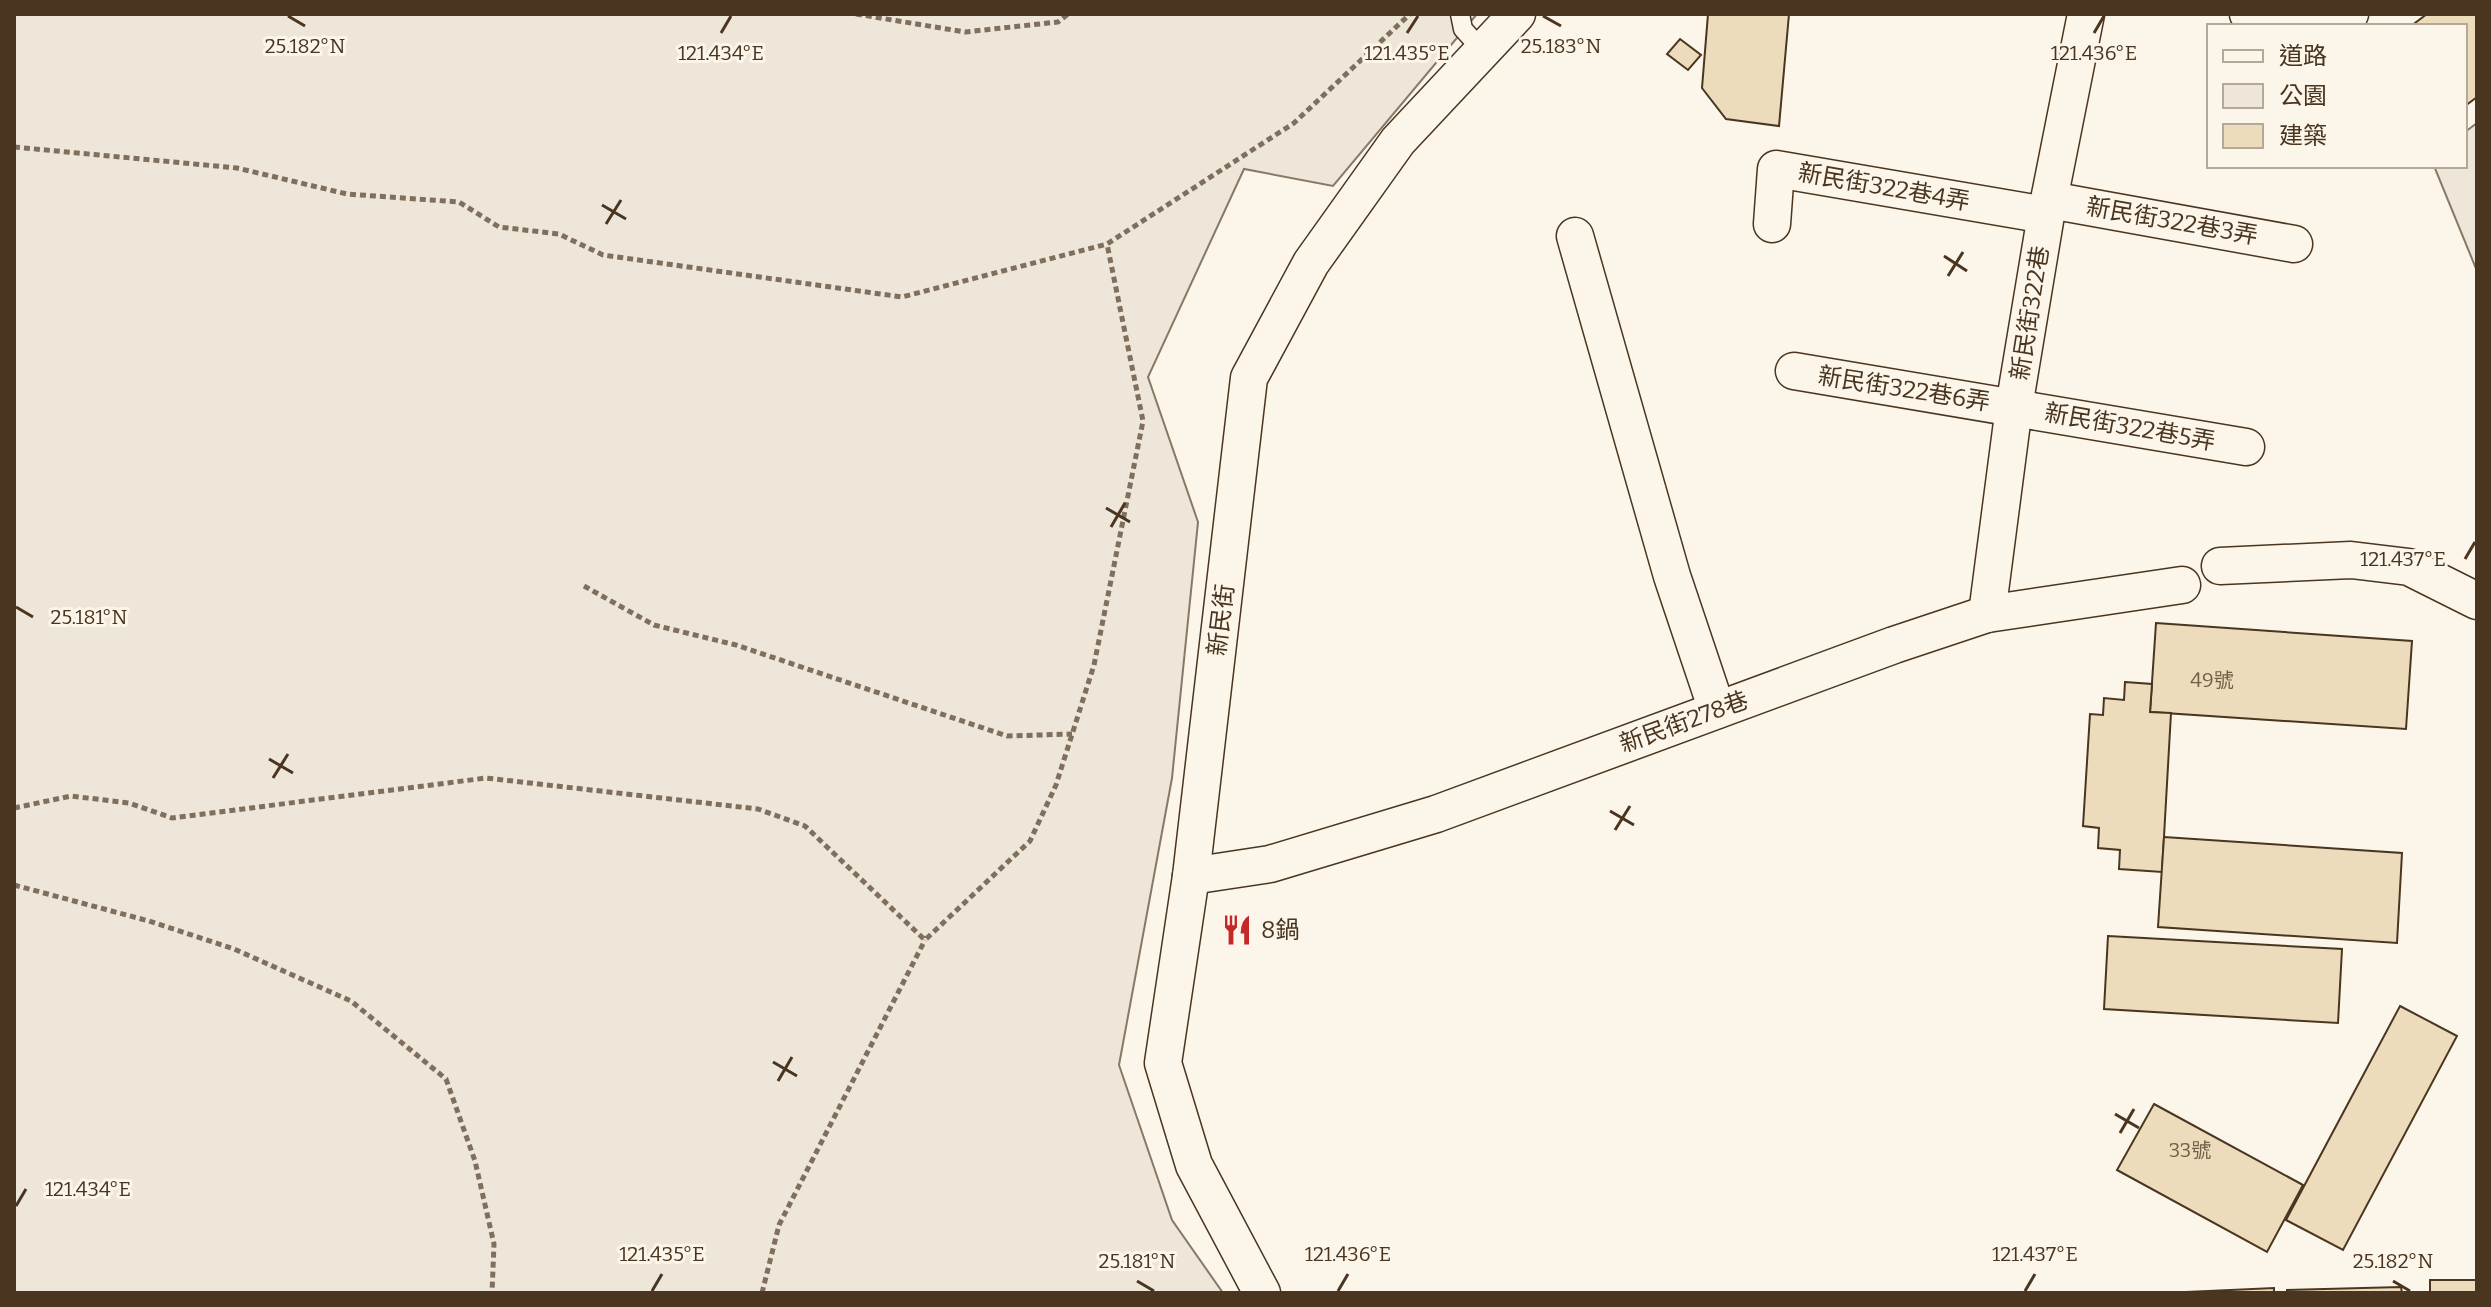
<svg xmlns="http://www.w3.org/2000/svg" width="2491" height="1307" font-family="Bitter,'Noto Sans TC',serif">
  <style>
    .green { fill: #ede6d9; stroke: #887966; stroke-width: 2 }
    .building { fill: #ecdcbc; stroke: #4a3520; stroke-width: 2 }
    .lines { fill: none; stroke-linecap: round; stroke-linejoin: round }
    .lane-casing { stroke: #4a3520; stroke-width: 21 }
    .street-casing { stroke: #4a3520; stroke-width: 39 }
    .path { stroke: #7f6f5c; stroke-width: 5; stroke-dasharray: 6 4; stroke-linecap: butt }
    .lane { stroke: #fbf6e9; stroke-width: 18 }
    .street { stroke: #fbf6e9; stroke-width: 36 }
    .ticks { fill: none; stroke: #4a3520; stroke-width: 3 }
    .labels { text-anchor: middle; stroke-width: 6; stroke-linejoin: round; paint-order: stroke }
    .number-label { font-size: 20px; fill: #725f47 }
    .street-label { font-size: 24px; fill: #4a3520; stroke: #fbf6e9 }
    .poi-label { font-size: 24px; fill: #4a3520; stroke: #fbf6e9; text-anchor: start }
    .ticks-label { font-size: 20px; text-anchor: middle; fill: #4a3520; stroke: #fbf6e9; stroke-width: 6; stroke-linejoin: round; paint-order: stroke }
  </style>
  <rect width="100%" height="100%" fill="#fbf6e9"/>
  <g class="green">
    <path d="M 14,14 L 1477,14 L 1333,186 L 1244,169 L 1148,377 L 1198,522 L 1172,778 L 1119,1065 L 1172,1220 L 1223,1293 L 14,1293 Z"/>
    <path d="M 2477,123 L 2477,271 L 2434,166 L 2465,166 L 2465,132 Z"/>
  </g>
  <g class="building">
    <path d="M 1708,14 L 1789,14 L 1779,126 L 1726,119 L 1702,88 Z"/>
    <path d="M 2427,14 L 2477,14 L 2477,97 L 2465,106 L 2465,26 L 2411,26 Z"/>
    <path d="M 1680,39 L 1701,55 L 1688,70 L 1667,54 Z"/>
    <path d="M 2156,623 L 2412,641 L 2406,729 L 2150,712 Z"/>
    <path d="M 2125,682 L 2152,684 L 2150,712 L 2171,713 L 2162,872 L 2119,869 L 2120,850 L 2098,848 L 2099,828 L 2083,826 L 2090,714 L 2103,715 L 2104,698 L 2124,700 Z"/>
    <path d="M 2164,837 L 2402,853 L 2397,943 L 2158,927 Z"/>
    <path d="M 2108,936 L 2342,949 L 2338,1023 L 2104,1009 Z"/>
    <path d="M 2400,1006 L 2457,1036 L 2343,1250 L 2286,1220 Z"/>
    <path d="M 2154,1104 L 2303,1185 L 2267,1252 L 2117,1170 Z"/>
    <rect x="2430" y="1280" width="47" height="13"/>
    <path d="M 2401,1287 L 2402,1293 L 2287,1293 L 2287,1290 Z"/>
    <path d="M 2274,1288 L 2274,1293 L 2164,1293 Z"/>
  </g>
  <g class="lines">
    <g class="lane-casing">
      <path id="lane" d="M 1460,14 L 1463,29 L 1482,50"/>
    </g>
    <g class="street-casing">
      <g id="street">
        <path d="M 2248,14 L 2316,26"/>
        <path d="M 2332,26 L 2350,14"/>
        <path d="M 2050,200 L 2294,244"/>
        <path d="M 1772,224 L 1776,169 L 2046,215"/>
        <path d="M 1575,236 L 1672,576 L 1717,710"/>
        <path d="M 1794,371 L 2246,447"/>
        <path d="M 2220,566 L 2351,560 L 2409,567 L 2477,601"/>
        <path d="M 1987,614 L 2014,407 L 2046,215 L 2086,14"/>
        <path d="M 1191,876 L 1270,864 L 1436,814 L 1894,645 L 1987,614 L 2182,585"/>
        <path d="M 1262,1293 L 1194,1165 L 1163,1063 L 1191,876 L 1249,378 L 1311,263 L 1398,141 L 1517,14"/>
      </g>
    </g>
    <g class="path">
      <path d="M 856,14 L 965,32 L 1058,22 L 1068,14"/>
      <path d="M 14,147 L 237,168 L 347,194 L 459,202 L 499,227 L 559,234 L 603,255 L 902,297 L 1107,244 L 1294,123 L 1410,14"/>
      <path d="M 584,586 L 654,625 L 736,645 L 1007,736 L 1072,734"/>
      <path d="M 14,808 L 71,796 L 129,803 L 172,818 L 486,778 L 758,809 L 805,826 L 925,940 L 1030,841 L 1056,785 L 1094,665 L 1143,421 L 1107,244"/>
      <path d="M 14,885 L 149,921 L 234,949 L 351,1001 L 446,1079 L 475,1161 L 494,1244 L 492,1293"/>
      <path d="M 762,1293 L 779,1225 L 925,940"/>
    </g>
    <use href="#lane" class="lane"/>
    <use href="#street" class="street"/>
  </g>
  <path class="ticks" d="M 288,16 L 305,26M 1543,16 L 1561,26M 721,33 L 731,16M 1407,33 L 1418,16M 2094,33 L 2104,16M 602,205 L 626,219M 606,224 L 621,200M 1944,256 L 1967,271M 1948,276 L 1963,252M 1106,508 L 1130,522M 1111,527 L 1125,503M 2465,559 L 2475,542M 16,607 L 33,617M 269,759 L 293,773M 273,778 L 288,754M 1610,811 L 1634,825M 1615,830 L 1630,806M 773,1062 L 797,1076M 778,1081 L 792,1057M 2115,1114 L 2139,1128M 2120,1133 L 2134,1109M 16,1206 L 26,1189M 1137,1281 L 1154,1291M 2393,1281 L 2410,1291M 652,1291 L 662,1274M 1338,1291 L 1348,1274M 2025,1291 L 2035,1274"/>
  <defs>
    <g id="restaurant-bare" transform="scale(2.4)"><path d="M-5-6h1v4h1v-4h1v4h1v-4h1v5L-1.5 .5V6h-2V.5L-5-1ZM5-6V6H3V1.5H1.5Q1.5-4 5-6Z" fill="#c62828" stroke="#fbf6e9" stroke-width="2.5" paint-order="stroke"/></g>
  </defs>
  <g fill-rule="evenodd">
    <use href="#restaurant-bare" x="1237" y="930"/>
  </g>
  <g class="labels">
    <g class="number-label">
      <text x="2212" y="687">49號</text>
      <text x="2190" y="1157">33號</text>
    </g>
    <g class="street-label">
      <text transform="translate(1884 187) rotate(10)" y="8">新民街322巷4弄</text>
      <text transform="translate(2172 221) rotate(10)" y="8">新民街322巷3弄</text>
      <text transform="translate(2030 313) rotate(-81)" y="8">新民街322巷</text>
      <text transform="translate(1904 389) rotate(9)" y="8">新民街322巷6弄</text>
      <text transform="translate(2130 427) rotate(10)" y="8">新民街322巷5弄</text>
      <text transform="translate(1221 620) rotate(-83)" y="8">新民街</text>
      <text transform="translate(1684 722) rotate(-20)" y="8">新民街278巷</text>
    </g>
    <g class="poi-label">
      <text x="1261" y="938">8鍋</text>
    </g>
  </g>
  <g class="ticks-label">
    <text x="1561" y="53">25.183°N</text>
    <text x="305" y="53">25.182°N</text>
    <text x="721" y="60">121.434°E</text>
    <text x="1407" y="60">121.435°E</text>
    <text x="2094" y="60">121.436°E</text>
    <text x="2403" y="566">121.437°E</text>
    <text x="89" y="624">25.181°N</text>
    <text x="88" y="1196">121.434°E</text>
    <text x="662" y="1261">121.435°E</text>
    <text x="1348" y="1261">121.436°E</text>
    <text x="2035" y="1261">121.437°E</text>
    <text x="1137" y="1268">25.181°N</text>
    <text x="2393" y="1268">25.182°N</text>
  </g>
  <rect width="2491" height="1307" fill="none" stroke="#4a3520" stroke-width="32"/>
  <rect x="2207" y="24" width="260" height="144" fill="#fbf6e9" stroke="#b4a999" stroke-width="2"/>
  <rect x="2223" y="50" width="40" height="12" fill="#fbf6e9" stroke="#b4a999" stroke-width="2"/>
  <text x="2279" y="64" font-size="24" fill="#4a3520">道路</text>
  <rect x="2223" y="84" width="40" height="24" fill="#ede6d9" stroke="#b4a999" stroke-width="2"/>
  <text x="2279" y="104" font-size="24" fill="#4a3520">公園</text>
  <rect x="2223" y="124" width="40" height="24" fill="#ecdcbc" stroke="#b4a999" stroke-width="2"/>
  <text x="2279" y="144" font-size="24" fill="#4a3520">建築</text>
</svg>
